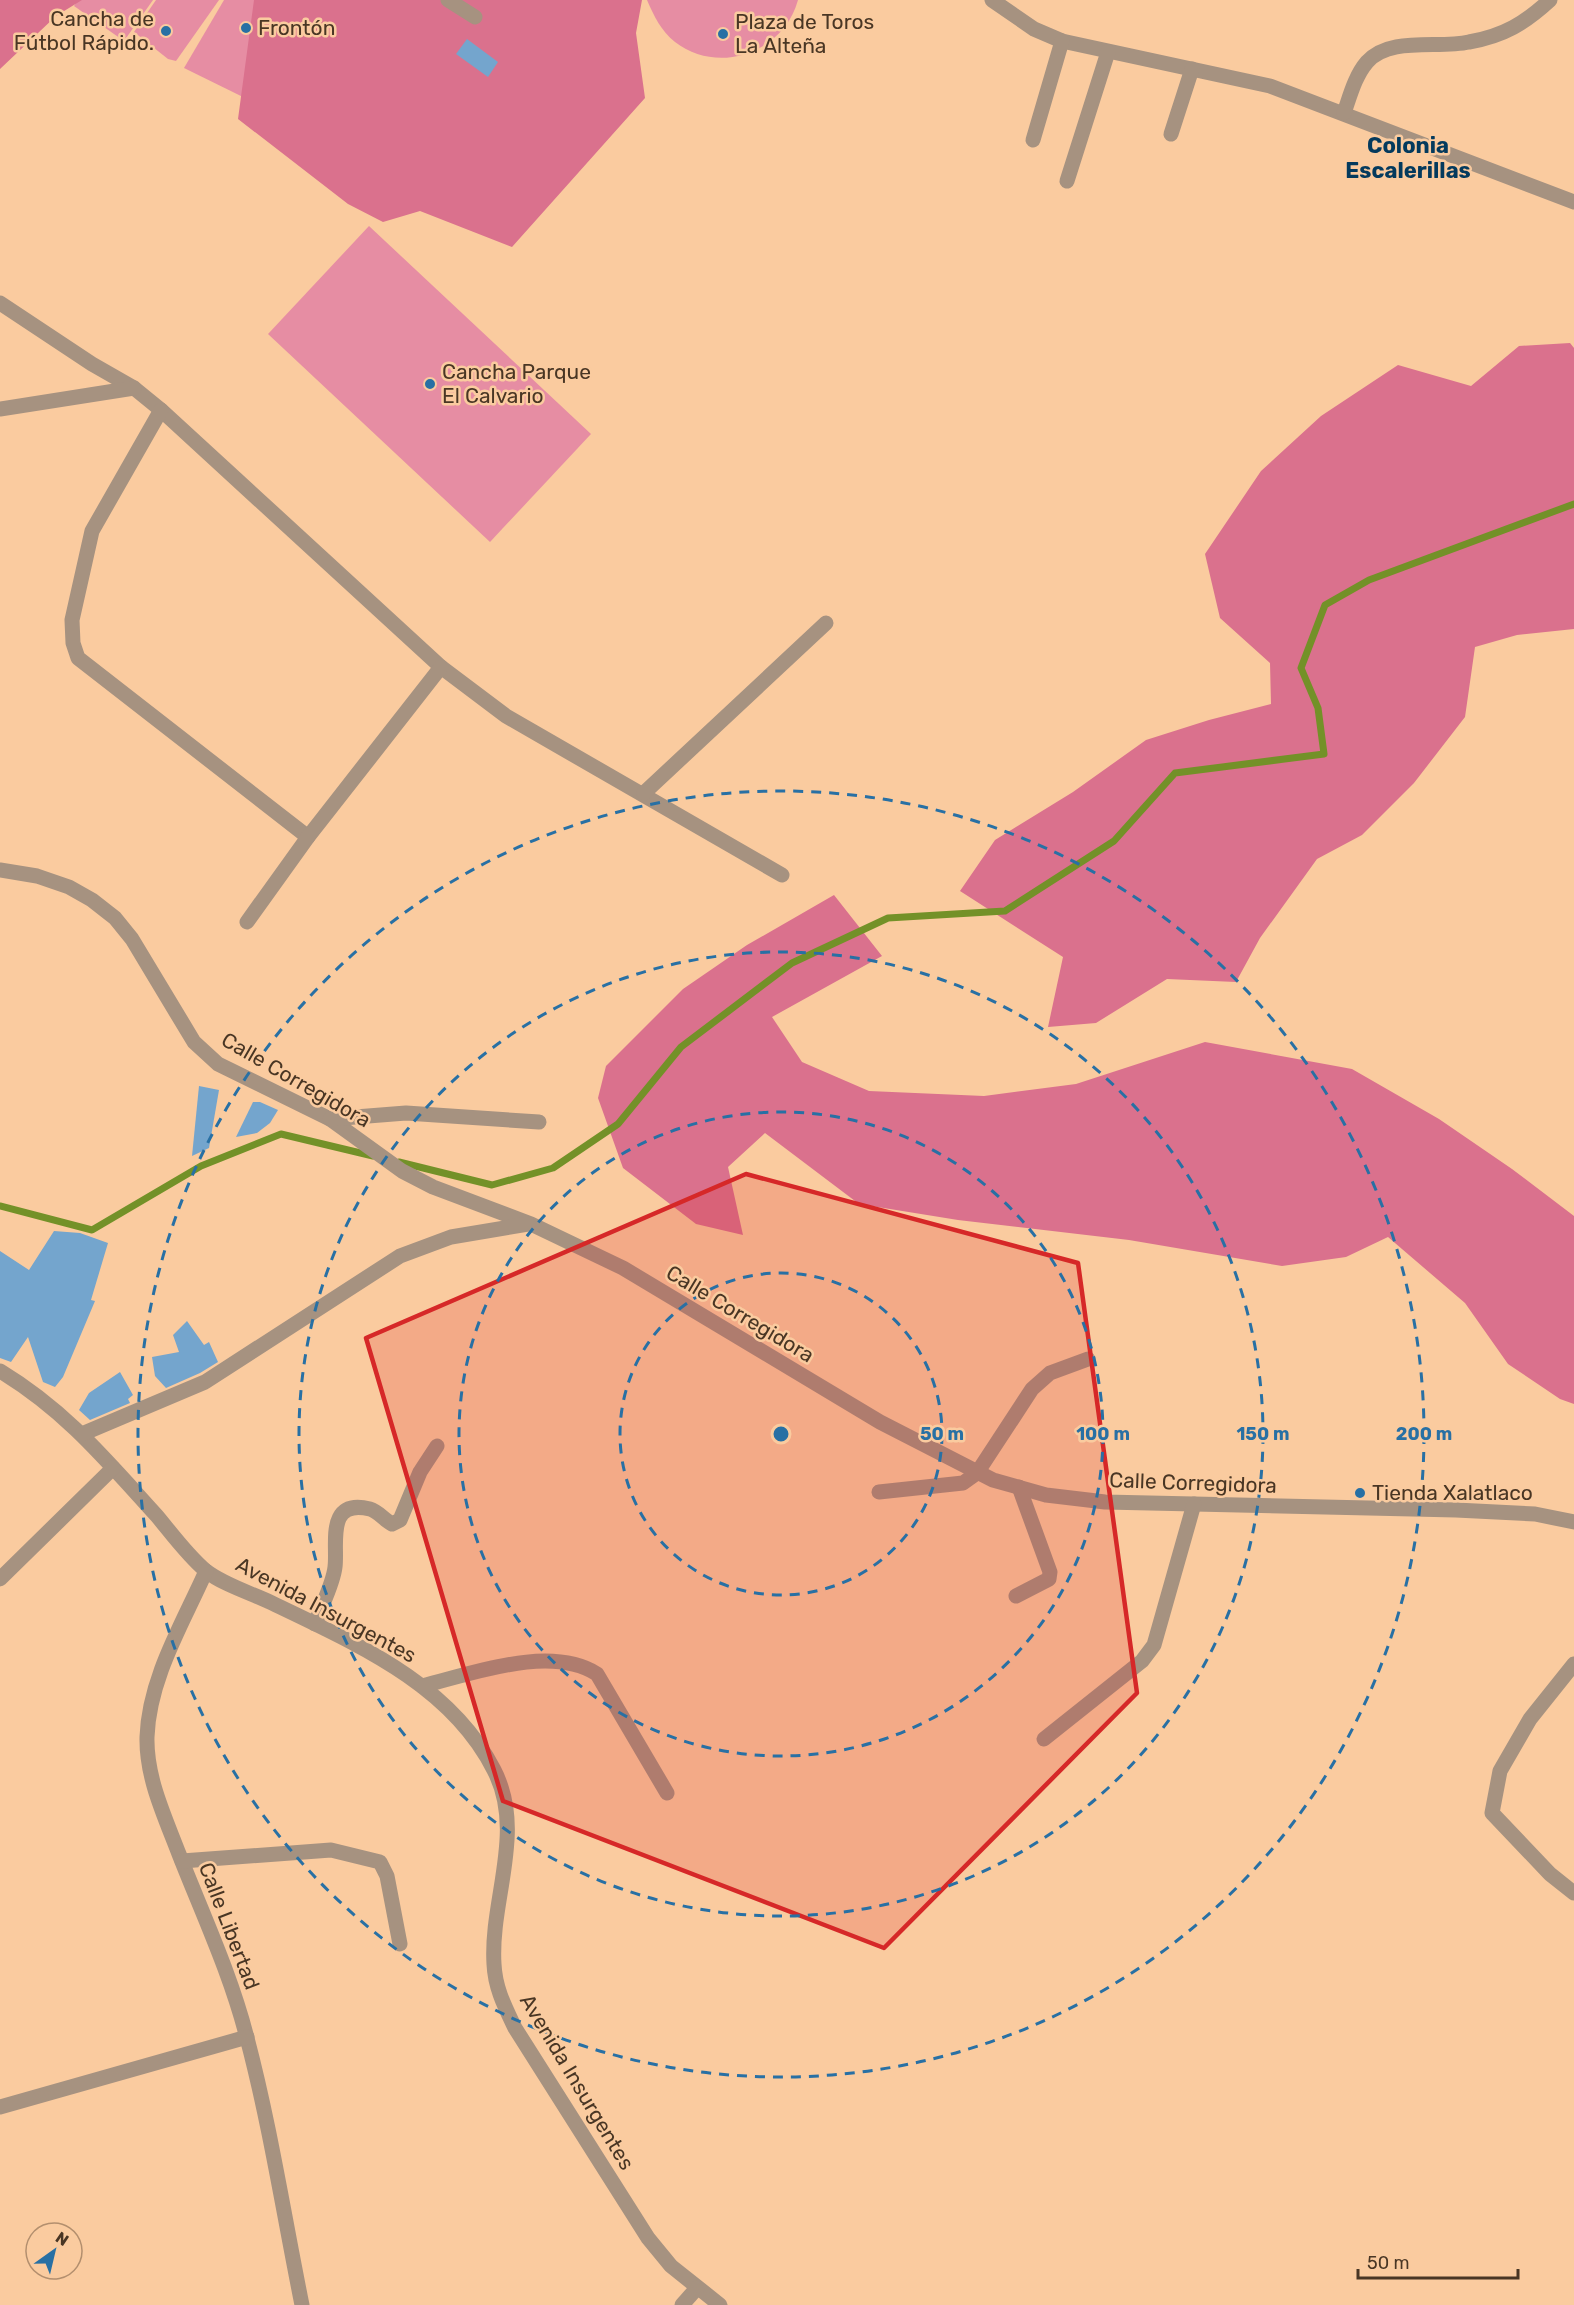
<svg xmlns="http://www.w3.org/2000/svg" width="1574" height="2305" font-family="Rubik,sans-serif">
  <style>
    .green { fill: #e68da3 }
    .forest { fill: #da718d }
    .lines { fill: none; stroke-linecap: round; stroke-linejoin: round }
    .stream { stroke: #739128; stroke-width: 7 }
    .building { fill: #74a5cd }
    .minor { stroke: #a69280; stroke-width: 15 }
    .marked { fill: #d62828; fill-opacity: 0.2; stroke: #d62828; stroke-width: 4.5; stroke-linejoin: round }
    .ring { fill: none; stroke: #2870a4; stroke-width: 3; stroke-dasharray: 10 8 }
    .poi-dot { fill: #2870a4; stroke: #facb9f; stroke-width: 2 }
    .labels { text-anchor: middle; stroke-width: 5; stroke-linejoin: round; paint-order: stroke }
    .poi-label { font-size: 21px; fill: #493624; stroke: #facb9f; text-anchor: start }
    .street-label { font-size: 21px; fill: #493624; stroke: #facb9f }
    .neighbourhood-label { font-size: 22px; font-weight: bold; fill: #043a5d; stroke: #facb9f }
    .centre { fill: #2870a4; stroke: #facb9f; stroke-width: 3 }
    .ring-label { font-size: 18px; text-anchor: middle; font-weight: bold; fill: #2870a4; stroke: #facb9f; stroke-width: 5; stroke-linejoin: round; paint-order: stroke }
  </style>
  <rect width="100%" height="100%" fill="#facb9f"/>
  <g class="green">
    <path d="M 78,0 L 153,0 L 124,41 L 74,6 Z"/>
    <path d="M 156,0 L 219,0 L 176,61 L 168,59 L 134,32 Z"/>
    <path d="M 224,0 L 284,0 L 243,97 L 184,68 Z"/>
    <path d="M 647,0 L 798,0 C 784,52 719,76 675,42 C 661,31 654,16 647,0 Z"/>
    <path d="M 369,226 L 591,434 L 490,542 L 268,334 Z"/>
  </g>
  <g class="forest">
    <path d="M 0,0 L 82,0 L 56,16 L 0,69 Z"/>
    <path d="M 254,0 L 642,0 L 636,33 L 645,98 L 512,247 L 420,211 L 383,222 L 348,204 L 238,119 Z"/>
    <path d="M 1570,343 L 1574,348 L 1574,629 L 1517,635 L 1475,647 L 1465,717 L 1414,783 L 1362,835 L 1317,859 L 1260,938 L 1236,982 L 1167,979 L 1096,1023 L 1048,1027 L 1063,957 L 960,891 L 995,840 L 1073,792 L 1146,740 L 1209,720 L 1271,704 L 1270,663 L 1220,618 L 1205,554 L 1261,471 L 1321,416 L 1398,365 L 1471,386 L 1519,346 Z"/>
    <path d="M 834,895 L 882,956 L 772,1017 L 802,1062 L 869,1091 L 984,1096 L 1076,1084 L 1205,1042 L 1352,1069 L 1439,1119 L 1512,1169 L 1574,1216 L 1574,1404 L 1560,1399 L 1508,1364 L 1465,1303 L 1388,1237 L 1346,1257 L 1282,1266 L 1129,1240 L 958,1220 L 859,1204 L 765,1133 L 728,1167 L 743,1235 L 696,1224 L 623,1168 L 598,1098 L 606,1066 L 683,989 L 747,945 Z"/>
  </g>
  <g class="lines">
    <g class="stream">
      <path d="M 399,1162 L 492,1185 L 553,1168 L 618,1124 L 681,1047 L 792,963 L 888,918 L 1005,911 L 1114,841 L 1175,773 L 1324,754 L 1318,708 L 1301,668 L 1325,605 L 1369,580 L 1574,504"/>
      <path d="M 0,1206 L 92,1230 L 201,1166 L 281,1134 L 373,1156"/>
    </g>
  </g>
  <g class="building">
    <path d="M 467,39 L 498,62 L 488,77 L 456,54 Z"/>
    <path d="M 199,1086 L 219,1090 L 209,1148 L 192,1156 Z"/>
    <path d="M 253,1102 L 260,1102 L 278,1110 L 270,1123 L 257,1133 L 236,1137 Z"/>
    <path d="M 54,1231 L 80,1233 L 108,1243 L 91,1300 L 95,1301 L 63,1377 L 55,1387 L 43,1382 L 28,1337 L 11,1362 L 0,1358 L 0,1251 L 29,1270 Z"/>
    <path d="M 187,1321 L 204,1345 L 209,1342 L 218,1362 L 200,1373 L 166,1388 L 155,1376 L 152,1357 L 179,1352 L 173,1335 Z"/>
    <path d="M 120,1372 L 133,1395 L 128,1399 L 130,1403 L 90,1420 L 79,1410 L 89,1393 Z"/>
  </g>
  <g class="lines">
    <g class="minor">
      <path d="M 448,0 L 475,17"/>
      <path d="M 992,0 L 1034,29 L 1062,41 L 1270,86 L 1574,202"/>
      <path d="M 1344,113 C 1350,96 1355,76 1367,62 C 1390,36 1438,49 1469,42 C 1504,36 1525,23 1550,0"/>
      <path d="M 1171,134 L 1192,69"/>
      <path d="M 1033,140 L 1062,41"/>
      <path d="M 1067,181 L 1108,52"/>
      <path d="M 0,303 L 92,364 L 134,388 L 161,410 L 441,667 L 506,716 L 782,875"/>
      <path d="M 0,409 L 134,388"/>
      <path d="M 161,410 L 92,531 L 72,620 L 73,643 L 78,658 L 308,837"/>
      <path d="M 644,793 L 826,623"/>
      <path d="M 0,870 L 37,876 L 69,887 L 92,900 L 115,918 L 132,939 L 194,1042 L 218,1064 L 330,1119 L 402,1171 L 433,1187 L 531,1224 L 623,1268 L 880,1422 L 993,1480 L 1046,1495 L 1105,1502 L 1456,1510 L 1535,1514 L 1574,1522"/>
      <path d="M 247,922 L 308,837 L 441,667"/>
      <path d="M 330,1119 L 406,1113 L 539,1122"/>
      <path d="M 0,1371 C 66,1411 106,1460 157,1516 C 172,1534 188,1556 206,1571 C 224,1585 251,1593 272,1603 C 354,1643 450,1683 494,1770 C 526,1832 490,1899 494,1964 C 495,1988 505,2007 515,2028 L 648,2238 L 671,2266 L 720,2305"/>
      <path d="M 82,1434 L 205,1382 L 400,1256 L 451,1237 L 528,1224"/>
      <path d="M 879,1492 L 963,1483 L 977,1473 L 1032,1389 L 1050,1373 L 1088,1359"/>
      <path d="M 206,1571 C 183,1623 149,1678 147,1737 C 146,1778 165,1817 179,1854 C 203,1915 231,1975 247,2038 C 270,2125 284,2216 302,2305"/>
      <path d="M 0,1579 L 113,1468"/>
      <path d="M 1016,1596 L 1049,1579 L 1050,1572 L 1019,1487"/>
      <path d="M 315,1624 C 321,1606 333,1585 335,1567 C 338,1545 325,1498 370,1509 C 378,1511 384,1520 392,1524 L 400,1520 L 420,1472 L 437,1446"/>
      <path d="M 1574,1664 L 1530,1719 L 1500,1771 L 1492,1813 L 1550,1874 L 1574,1893"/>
      <path d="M 422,1686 C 472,1674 550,1644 597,1674 L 667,1793"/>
      <path d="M 1044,1739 L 1142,1661 L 1154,1645 L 1194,1504"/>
      <path d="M 182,1861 L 331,1850 L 380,1862 L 387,1876 L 400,1944"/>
      <path d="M 0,2107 L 247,2037"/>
      <path d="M 682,2305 L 697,2288"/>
    </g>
  </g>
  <path class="marked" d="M 746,1174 L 1078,1263 L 1137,1693 L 884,1948 L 503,1801 L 366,1338 Z"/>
  <g class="ring">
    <circle cx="781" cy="1434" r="161"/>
    <circle cx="781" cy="1434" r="322"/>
    <circle cx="781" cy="1434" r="482"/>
    <circle cx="781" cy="1434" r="643"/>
  </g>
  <g class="poi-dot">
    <circle cx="246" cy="28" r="6"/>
    <circle cx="166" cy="31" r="6"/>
    <circle cx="723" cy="34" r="6"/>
    <circle cx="430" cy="384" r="6"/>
    <circle cx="1360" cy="1493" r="6"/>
  </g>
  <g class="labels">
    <g class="poi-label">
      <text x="154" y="26" text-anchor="end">Cancha de<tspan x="154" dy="24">Fútbol Rápido.</tspan></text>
      <text x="735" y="29">Plaza de Toros<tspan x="735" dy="24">La Alteña</tspan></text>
      <text x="258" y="35">Frontón</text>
      <text x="442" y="379">Cancha Parque<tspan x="442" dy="24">El Calvario</tspan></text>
      <text x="1372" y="1500">Tienda Xalatlaco</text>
    </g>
    <g class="street-label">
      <text transform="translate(296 1080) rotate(30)" y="7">Calle Corregidora</text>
      <text transform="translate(740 1314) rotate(31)" y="7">Calle Corregidora</text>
      <text transform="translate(1193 1483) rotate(2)" y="7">Calle Corregidora</text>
      <text transform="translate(326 1610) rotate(28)" y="7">Avenida Insurgentes</text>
      <text transform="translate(229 1926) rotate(69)" y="7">Calle Libertad</text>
      <text transform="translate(577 2082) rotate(59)" y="7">Avenida Insurgentes</text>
    </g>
    <g class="neighbourhood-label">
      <text x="1408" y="153">Colonia<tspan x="1408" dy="25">Escalerillas</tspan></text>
    </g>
  </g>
  <circle cx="781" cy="1434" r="9" class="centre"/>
  <g class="ring-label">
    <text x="942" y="1440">50 m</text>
    <text x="1103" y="1440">100 m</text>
    <text x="1263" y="1440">150 m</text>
    <text x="1424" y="1440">200 m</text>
  </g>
  <g transform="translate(54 2251) rotate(34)"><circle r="28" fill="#facb9f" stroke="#b38f6e" stroke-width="1.5"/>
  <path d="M0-4.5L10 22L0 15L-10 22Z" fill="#2870a4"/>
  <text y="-9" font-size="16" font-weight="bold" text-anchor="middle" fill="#493624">N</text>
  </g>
  <path d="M1358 2269v9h160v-9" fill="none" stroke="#493624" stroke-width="3"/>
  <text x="1367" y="2269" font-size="18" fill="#493624" stroke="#facb9f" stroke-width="4.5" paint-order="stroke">50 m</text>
</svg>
